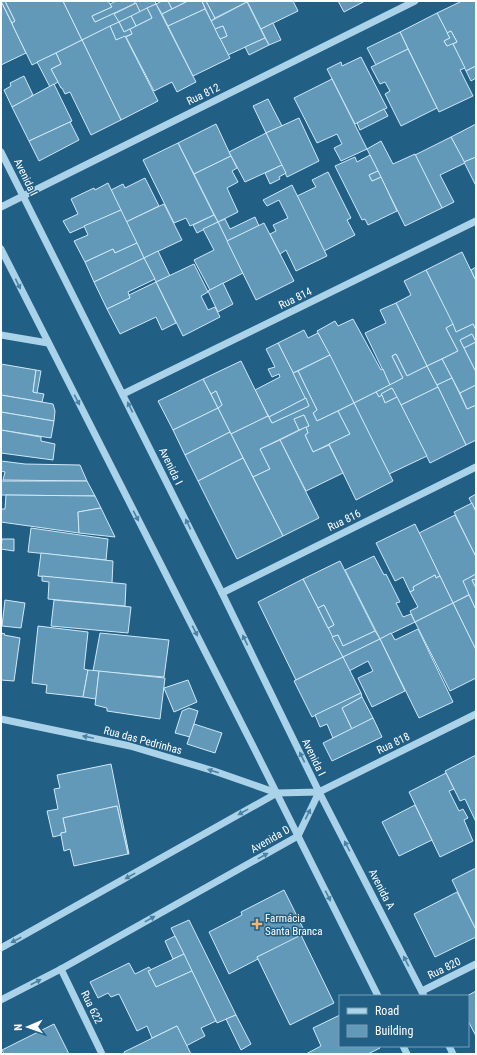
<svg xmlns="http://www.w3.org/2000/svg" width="477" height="1055" font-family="'Roboto Condensed',sans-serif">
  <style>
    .building { fill: #6299b8; stroke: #cfe8f7 }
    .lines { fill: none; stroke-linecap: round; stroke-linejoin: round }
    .minor { stroke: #aad2e9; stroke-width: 7 }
    .oneway { fill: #4a82a3 }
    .poi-dot { fill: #f6b46c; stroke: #215f85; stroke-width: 1.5 }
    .labels { text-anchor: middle; stroke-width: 3; stroke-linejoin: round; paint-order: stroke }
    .street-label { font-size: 11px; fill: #fff; stroke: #215f85 }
    .poi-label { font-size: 11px; fill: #fff; stroke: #215f85; text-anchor: start }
  </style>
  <rect width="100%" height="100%" fill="#215f85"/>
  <g class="building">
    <path d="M 1,1 L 26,53 L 1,65 Z"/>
    <path d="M 1,1 L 5,1 L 15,21 L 12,23 Z"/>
    <path d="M 5,1 L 63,1 L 82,40 L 32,65 L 13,26 L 12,23 L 15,21 Z"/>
    <path d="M 63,1 L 108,1 L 112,7 L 92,16 L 95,22 L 114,13 L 119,22 L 82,40 Z"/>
    <path d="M 116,1 L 134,1 L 136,3 L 95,22 L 92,16 L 112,7 L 110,4 Z"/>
    <path d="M 134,1 L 155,1 L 156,4 L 140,12 Z"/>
    <path d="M 162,1 L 168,1 L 172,9 L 162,14 L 156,4 Z"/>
    <path d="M 168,1 L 188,1 L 172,9 Z"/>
    <path d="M 188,1 L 202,1 L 205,9 L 168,26 L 162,14 Z"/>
    <path d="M 202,1 L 206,1 L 215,18 L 211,21 Z"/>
    <path d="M 206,1 L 247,1 L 247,2 L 215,18 Z"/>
    <path d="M 247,1 L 293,1 L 298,11 L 261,29 Z"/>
    <path d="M 338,1 L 365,1 L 344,12 Z"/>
    <path d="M 462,1 L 476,1 L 476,66 L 466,71 L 453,44 L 457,42 L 451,31 L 447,33 L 437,13 Z"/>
    <path d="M 247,2 L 265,38 L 228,55 L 220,39 L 227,36 L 223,26 L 215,29 L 211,21 Z"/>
    <path d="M 136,3 L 140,12 L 119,22 L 114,14 Z"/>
    <path d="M 156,4 L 196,82 L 177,92 L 172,82 L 154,91 L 126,37 L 132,34 L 130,29 L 152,18 L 147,8 Z"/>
    <path d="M 147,8 L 152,18 L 136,26 L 131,16 Z"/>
    <path d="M 205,9 L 230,58 L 193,76 L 168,26 Z"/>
    <path d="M 437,13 L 450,38 L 444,41 L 447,46 L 452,43 L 453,44 L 465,68 L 460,70 L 473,96 L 439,112 L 400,32 Z"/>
    <path d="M 131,16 L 136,26 L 124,32 L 119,22 Z"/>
    <path d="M 119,22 L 124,32 L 130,29 L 132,34 L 116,40 L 110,26 Z"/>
    <path d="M 273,23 L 281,40 L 269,45 L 261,29 Z"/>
    <path d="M 110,26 L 116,40 L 125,36 L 158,101 L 121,120 L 82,40 Z"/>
    <path d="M 223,26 L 227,36 L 220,39 L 215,29 Z"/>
    <path d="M 451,31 L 457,42 L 447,46 L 444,41 L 450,38 L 447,33 Z"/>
    <path d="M 400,32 L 408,49 L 376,65 L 367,48 Z"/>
    <path d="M 265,38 L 269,45 L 249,55 L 245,47 Z"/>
    <path d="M 82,40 L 121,120 L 91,135 L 70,92 L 65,94 L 62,88 L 61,88 L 51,69 L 61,64 L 56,53 Z"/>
    <path d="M 408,49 L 437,108 L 401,126 L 385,94 L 390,91 L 385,82 L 380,84 L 371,67 Z"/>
    <path d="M 56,53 L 61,64 L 51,69 L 58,82 L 50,87 L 37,62 Z"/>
    <path d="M 361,57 L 387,108 L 355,124 L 327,69 L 341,62 L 342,66 Z"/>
    <path d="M 476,66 L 476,78 L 471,81 L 466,71 Z"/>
    <path d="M 24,76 L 33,95 L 31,96 L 31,97 L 12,107 L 4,90 L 11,86 L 10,83 Z"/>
    <path d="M 332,79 L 367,149 L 341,161 L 334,148 L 342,144 L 337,134 L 317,143 L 294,98 Z"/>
    <path d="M 54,84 L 72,121 L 29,141 L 12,107 Z"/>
    <path d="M 268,99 L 282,126 L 266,133 L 253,106 Z"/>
    <path d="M 384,109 L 388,116 L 360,130 L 357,123 Z"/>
    <path d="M 299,118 L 319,161 L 287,177 L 266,133 Z"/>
    <path d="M 70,122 L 79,140 L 39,161 L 29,141 Z"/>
    <path d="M 216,124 L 231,156 L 194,174 L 178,143 Z"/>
    <path d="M 476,124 L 476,157 L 464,162 L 451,137 Z"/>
    <path d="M 266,133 L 282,165 L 245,182 L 229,152 Z"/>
    <path d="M 451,137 L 465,163 L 440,175 L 454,202 L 442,208 L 415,155 Z"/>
    <path d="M 381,141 L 393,164 L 415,154 L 442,208 L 405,226 L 367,149 Z"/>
    <path d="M 178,143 L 214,215 L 190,226 L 186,218 L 174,223 L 143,160 Z"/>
    <path d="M 370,155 L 378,171 L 369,175 L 372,181 L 381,177 L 397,211 L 368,225 L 365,219 L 362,220 L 335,166 L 355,157 L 357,162 Z"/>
    <path d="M 231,156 L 237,168 L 232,171 L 238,182 L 227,188 L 238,212 L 218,222 L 194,174 Z"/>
    <path d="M 476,157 L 476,186 L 464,162 Z"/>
    <path d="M 282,165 L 286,173 L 279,177 L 280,179 L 270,184 L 265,173 Z"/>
    <path d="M 378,171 L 381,177 L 372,181 L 369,175 Z"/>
    <path d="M 328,172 L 351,218 L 347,220 L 355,235 L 324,251 L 297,196 L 316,187 L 312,180 Z"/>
    <path d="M 145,178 L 159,206 L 126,222 L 111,190 L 123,184 L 125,188 Z"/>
    <path d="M 108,183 L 121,210 L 70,233 L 63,221 L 78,214 L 71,199 L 94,188 L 95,190 Z"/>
    <path d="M 292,185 L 327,256 L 296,271 L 286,250 L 280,254 L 270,234 L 276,231 L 273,225 L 288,218 L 279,200 L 267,206 L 263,200 Z"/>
    <path d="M 164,204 L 182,240 L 144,258 L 126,222 Z"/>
    <path d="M 121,210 L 137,243 L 115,253 L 113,249 L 85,262 L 74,241 L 88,235 L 84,226 Z"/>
    <path d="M 214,215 L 218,222 L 197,233 L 193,225 Z"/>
    <path d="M 255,217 L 259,226 L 227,241 L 218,222 L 225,219 L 230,229 Z"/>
    <path d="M 218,222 L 243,273 L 210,290 L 194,260 L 214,250 L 203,229 Z"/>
    <path d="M 264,223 L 294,281 L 256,300 L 227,241 Z"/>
    <path d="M 137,243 L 144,258 L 94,282 L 85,262 L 113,249 L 115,253 Z"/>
    <path d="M 158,251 L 170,276 L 156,282 L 144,258 Z"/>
    <path d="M 462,252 L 476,281 L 476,330 L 473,324 L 456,332 L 426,270 Z"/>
    <path d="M 144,258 L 155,279 L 128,292 L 130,298 L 107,309 L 94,282 Z"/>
    <path d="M 194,264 L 208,292 L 201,296 L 208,310 L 215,307 L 220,317 L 183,336 L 156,282 Z"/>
    <path d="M 476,267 L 476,278 L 475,279 L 471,270 Z"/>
    <path d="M 426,270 L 453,324 L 446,328 L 458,351 L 427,366 L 396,303 L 411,295 L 404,281 Z"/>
    <path d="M 156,282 L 176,323 L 162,330 L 156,317 L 120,334 L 107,309 L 130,298 L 129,295 Z"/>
    <path d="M 223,283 L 233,304 L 218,312 L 208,291 Z"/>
    <path d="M 396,303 L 427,366 L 407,376 L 396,354 L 392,356 L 403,378 L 390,385 L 365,333 L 386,323 L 380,310 Z"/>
    <path d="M 353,319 L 381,370 L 383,369 L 390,385 L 354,403 L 317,331 L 335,321 L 338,326 Z"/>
    <path d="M 453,324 L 456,332 L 473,324 L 476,330 L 476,342 L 472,334 L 460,340 L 476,372 L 476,385 L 460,393 L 442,359 L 458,351 L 446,328 Z"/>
    <path d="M 304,330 L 308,338 L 318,333 L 330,355 L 293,373 L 278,343 Z"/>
    <path d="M 472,334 L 476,342 L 464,348 L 460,340 Z"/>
    <path d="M 476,342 L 476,370 L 475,370 L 464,348 Z"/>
    <path d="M 278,343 L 306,398 L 269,417 L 255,390 L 280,377 L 279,374 L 272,377 L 268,369 L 275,367 L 266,349 Z"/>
    <path d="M 396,354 L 407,376 L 427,366 L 438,387 L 401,405 L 392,388 L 381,394 L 382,395 L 379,397 L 376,392 L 403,378 L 392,356 Z"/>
    <path d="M 330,355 L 354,403 L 317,421 L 313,413 L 317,410 L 298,371 Z"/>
    <path d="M 442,359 L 452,378 L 437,385 L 427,366 Z"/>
    <path d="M 241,361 L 268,416 L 231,434 L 218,408 L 222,405 L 216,391 L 211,394 L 203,379 Z"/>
    <path d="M 1,364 L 36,370 L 33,392 L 44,394 L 42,402 L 1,395 Z"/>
    <path d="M 36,370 L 41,371 L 37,393 L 33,392 Z"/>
    <path d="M 298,371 L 317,410 L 313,413 L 317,421 L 338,411 L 350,434 L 313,452 L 305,435 L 308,433 L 306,427 L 309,426 L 304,415 L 294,419 L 299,430 L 260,449 L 270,469 L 253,477 L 231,434 L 268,416 L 272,423 L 309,406 L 293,373 Z"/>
    <path d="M 452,378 L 467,409 L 476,405 L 476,440 L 466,445 L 437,385 Z"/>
    <path d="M 203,379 L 218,408 L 173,430 L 158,401 Z"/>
    <path d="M 476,385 L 476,405 L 467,409 L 460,393 Z"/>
    <path d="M 438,387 L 466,445 L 430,463 L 401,405 Z"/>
    <path d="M 392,388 L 397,397 L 385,403 L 381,394 Z"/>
    <path d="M 216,391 L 222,405 L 218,408 L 211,394 Z"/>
    <path d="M 376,392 L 379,397 L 382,395 L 385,403 L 397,397 L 427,456 L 389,474 L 354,403 Z"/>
    <path d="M 1,395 L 53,404 L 55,411 L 54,421 L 1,412 Z"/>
    <path d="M 306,398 L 309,406 L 272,423 L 269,417 Z"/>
    <path d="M 354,403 L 393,481 L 356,500 L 329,444 L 350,434 L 338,411 Z"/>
    <path d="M 218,408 L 230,432 L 185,455 L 173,430 Z"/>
    <path d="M 1,412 L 54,421 L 51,438 L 1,430 Z"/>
    <path d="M 304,415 L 309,426 L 299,430 L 294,419 Z"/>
    <path d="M 306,427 L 308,433 L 305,435 L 313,452 L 329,445 L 343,473 L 306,491 L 280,440 Z"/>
    <path d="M 1,430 L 41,437 L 41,441 L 55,444 L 53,460 L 1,453 Z"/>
    <path d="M 230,432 L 243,458 L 198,481 L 185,455 Z"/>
    <path d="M 280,440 L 319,518 L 283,536 L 253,477 L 270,469 L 260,449 Z"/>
    <path d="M 243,458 L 283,536 L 237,559 L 198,481 Z"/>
    <path d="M 1,461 L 25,464 L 80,465 L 87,481 L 3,480 L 5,472 L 1,471 Z"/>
    <path d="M 1,481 L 87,481 L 95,496 L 1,495 Z"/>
    <path d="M 476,494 L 476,512 L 469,498 Z"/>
    <path d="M 6,495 L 95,496 L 101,508 L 78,512 L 79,533 L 1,522 L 1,509 L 5,509 Z"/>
    <path d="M 472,503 L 476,512 L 476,557 L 454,512 Z"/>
    <path d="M 101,508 L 115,537 L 79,533 L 78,512 Z"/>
    <path d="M 455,515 L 476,557 L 476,574 L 463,581 L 470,594 L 453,603 L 419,533 Z"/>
    <path d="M 415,524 L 440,576 L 436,578 L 435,575 L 413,587 L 414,590 L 410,592 L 403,577 L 395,581 L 376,543 Z"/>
    <path d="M 31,528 L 108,539 L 106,560 L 28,552 Z"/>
    <path d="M 2,539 L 14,539 L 14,551 L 1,549 Z"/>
    <path d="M 41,553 L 113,561 L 112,583 L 38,576 Z"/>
    <path d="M 374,556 L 384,575 L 386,574 L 400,602 L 396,603 L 403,617 L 411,614 L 415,622 L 380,639 L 345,570 Z"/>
    <path d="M 340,561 L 375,631 L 343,646 L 338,635 L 332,637 L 328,628 L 334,625 L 324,605 L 318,608 L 303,579 Z"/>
    <path d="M 476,574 L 476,579 L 472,580 L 476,588 L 476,608 L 475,608 L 463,581 Z"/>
    <path d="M 435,575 L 436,578 L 440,576 L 453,603 L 415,622 L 410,611 L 418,607 L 410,592 L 414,590 L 413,587 Z"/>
    <path d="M 42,576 L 126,584 L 125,606 L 48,599 L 49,582 L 42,581 Z"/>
    <path d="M 303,579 L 343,657 L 296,680 L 258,602 Z"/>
    <path d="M 476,579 L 476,588 L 472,580 Z"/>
    <path d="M 469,595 L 475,608 L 476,608 L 476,650 L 453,603 Z"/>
    <path d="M 5,600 L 25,603 L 21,628 L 2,626 Z"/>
    <path d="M 54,600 L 131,607 L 128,633 L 51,626 Z"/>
    <path d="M 453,603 L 476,650 L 476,678 L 450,691 L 415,622 Z"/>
    <path d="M 324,605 L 334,625 L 328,628 L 318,608 Z"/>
    <path d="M 38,626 L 88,632 L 84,669 L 88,670 L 83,697 L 46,693 L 47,685 L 32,683 Z"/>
    <path d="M 418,629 L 453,702 L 419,718 L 380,639 L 391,633 L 395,640 Z"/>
    <path d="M 375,631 L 380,639 L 343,657 L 332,637 L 338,635 L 343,646 Z"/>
    <path d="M 1,633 L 5,634 L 4,635 L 20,638 L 14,681 L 1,680 Z"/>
    <path d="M 100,633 L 169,640 L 164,677 L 93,671 Z"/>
    <path d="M 380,639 L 405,691 L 372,707 L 358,678 L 373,671 L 368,661 L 349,671 L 343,657 Z"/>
    <path d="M 343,657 L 361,693 L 312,717 L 294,681 Z"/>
    <path d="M 88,670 L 99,671 L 96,699 L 83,697 Z"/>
    <path d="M 99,671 L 165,678 L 160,719 L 107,711 L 107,708 L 95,705 Z"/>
    <path d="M 188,680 L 197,702 L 174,712 L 164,688 Z"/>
    <path d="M 361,693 L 362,697 L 342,708 L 352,729 L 333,738 L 327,724 L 320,727 L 315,715 Z"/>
    <path d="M 362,697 L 373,718 L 352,729 L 342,708 Z"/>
    <path d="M 189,708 L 198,711 L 190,737 L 175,733 L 182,711 Z"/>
    <path d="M 373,718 L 382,737 L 332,761 L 323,743 Z"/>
    <path d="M 194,724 L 222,733 L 215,753 L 187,744 Z"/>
    <path d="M 476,755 L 476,822 L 465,799 L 460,801 L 445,771 Z"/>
    <path d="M 111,764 L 129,854 L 128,854 L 117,806 L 63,818 L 66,832 L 61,833 L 61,835 L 53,837 L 47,811 L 58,809 L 54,789 L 60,788 L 57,775 Z"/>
    <path d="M 446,773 L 454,789 L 449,791 L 459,811 L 463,809 L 468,818 L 464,820 L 473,841 L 440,857 L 409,792 Z"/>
    <path d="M 415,805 L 432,840 L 399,856 L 382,822 Z"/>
    <path d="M 117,806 L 128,854 L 74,866 L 70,849 L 64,851 L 61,835 L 61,833 L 66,832 L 63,818 Z"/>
    <path d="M 476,868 L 476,930 L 452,880 Z"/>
    <path d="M 284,890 L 306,934 L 257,957 L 258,959 L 229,974 L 209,932 L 242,915 L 241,912 Z"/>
    <path d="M 457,892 L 476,930 L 476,937 L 435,957 L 414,914 Z"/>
    <path d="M 189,920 L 236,1015 L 217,1023 L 171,928 Z"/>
    <path d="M 301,935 L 334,1003 L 290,1025 L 257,957 Z"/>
    <path d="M 175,936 L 184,954 L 173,959 L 165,941 Z"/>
    <path d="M 184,954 L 192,971 L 156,987 L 148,971 Z"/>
    <path d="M 129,963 L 135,974 L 149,967 L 151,970 L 148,971 L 156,987 L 192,971 L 216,1021 L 201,1028 L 205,1036 L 186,1046 L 177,1026 L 152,1038 L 147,1026 L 137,1031 L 119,994 L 111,997 L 108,993 L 98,998 L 90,982 Z"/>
    <path d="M 476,991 L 476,1036 L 468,1021 L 468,996 L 467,996 Z"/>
    <path d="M 236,1015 L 251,1044 L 241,1050 L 226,1019 Z"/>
    <path d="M 340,1015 L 340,1046 L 379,1046 L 380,1048 L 368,1054 L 306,1054 L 321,1046 L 313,1028 Z"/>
    <path d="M 54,1024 L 69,1054 L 4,1054 L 2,1050 Z"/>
    <path d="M 177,1026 L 191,1054 L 125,1054 L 124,1052 Z"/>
  </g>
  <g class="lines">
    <g class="minor">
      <path d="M 1,152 L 222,593 L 319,792 L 424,996"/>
      <path d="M 1,207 L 415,1"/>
      <path d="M 1,249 L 256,752 L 378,996"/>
      <path d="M 1,335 L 48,343"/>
      <path d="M 123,394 L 476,221"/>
      <path d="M 222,593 L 476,467"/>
      <path d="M 1,719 L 130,746 L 214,771 L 277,793"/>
      <path d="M 1,948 L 277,793 L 319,792 L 476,714"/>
      <path d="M 61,969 L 102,1054"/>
      <path d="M 422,991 L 476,964"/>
      <path d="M 1,1000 L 61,969 L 298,836 L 319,792"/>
      <path d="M 403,1046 L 407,1054"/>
      <path d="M 449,1046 L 453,1054"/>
    </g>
  </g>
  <defs><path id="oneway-solid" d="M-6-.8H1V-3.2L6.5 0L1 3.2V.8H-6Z"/></defs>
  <g class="oneway">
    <use href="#oneway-solid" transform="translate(18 284) rotate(64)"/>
    <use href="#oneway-solid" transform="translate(77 400) rotate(63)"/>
    <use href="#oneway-solid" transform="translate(130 407) rotate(-116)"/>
    <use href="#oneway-solid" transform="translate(136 516) rotate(63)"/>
    <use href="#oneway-solid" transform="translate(188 524) rotate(-116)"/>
    <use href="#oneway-solid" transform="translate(195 631) rotate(63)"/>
    <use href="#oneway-solid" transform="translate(245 640) rotate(-116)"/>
    <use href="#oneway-solid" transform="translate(88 737) rotate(-168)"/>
    <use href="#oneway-solid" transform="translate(302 757) rotate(-116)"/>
    <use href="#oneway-solid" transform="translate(213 771) rotate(-162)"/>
    <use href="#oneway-solid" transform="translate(243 812) rotate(151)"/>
    <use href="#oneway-solid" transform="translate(308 814) rotate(-64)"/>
    <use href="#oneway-solid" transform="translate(347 846) rotate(-117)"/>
    <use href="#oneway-solid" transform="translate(263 856) rotate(-29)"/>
    <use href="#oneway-solid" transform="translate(130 876) rotate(151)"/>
    <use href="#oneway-solid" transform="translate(328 896) rotate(63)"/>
    <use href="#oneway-solid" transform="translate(150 919) rotate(-29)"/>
    <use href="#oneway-solid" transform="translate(16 940) rotate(152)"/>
    <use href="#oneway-solid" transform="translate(406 961) rotate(-117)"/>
    <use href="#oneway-solid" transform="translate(36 982) rotate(-27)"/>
  </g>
  <path class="poi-dot" d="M255 918h4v4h4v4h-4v4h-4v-4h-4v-4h4z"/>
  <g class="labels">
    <g class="street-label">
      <text transform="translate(203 94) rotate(-26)" y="4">Rua 812</text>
      <text transform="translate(26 177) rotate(64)" y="4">Avenida I</text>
      <text transform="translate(295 298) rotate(-26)" y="4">Rua 814</text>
      <text transform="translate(171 466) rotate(64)" y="4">Avenida I</text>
      <text transform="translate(344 520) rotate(-26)" y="4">Rua 816</text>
      <text transform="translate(143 740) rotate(15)" y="4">Rua das Pedrinhas</text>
      <text transform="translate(393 743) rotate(-26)" y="4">Rua 818</text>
      <text transform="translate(314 757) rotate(64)" y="4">Avenida I</text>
      <text transform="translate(270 839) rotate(-30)" y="4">Avenida D</text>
      <text transform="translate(382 889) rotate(63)" y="4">Avenida A</text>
      <text transform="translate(444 968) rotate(-26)" y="4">Rua 820</text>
      <text transform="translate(92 1007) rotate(64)" y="4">Rua 622</text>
    </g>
    <g class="poi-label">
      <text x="265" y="922">Farmácia<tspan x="265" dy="13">Santa Branca</tspan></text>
    </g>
  </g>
  <rect width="477" height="1055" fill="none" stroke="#ffffff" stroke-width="4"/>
  <rect x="339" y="995" width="130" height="52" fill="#215f85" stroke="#7a9fb6"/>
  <rect x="347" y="1008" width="20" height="6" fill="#aad2e9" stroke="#7a9fb6"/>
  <text x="375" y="1015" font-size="12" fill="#ffffff">Road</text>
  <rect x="347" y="1025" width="20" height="12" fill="#6299b8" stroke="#7a9fb6"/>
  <text x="375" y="1035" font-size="12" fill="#ffffff">Building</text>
  <g transform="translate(28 1027) rotate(268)" stroke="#215f85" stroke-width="3" paint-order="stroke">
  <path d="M0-3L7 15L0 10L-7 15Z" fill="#ffffff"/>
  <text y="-6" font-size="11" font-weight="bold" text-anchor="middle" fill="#ffffff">N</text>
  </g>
</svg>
